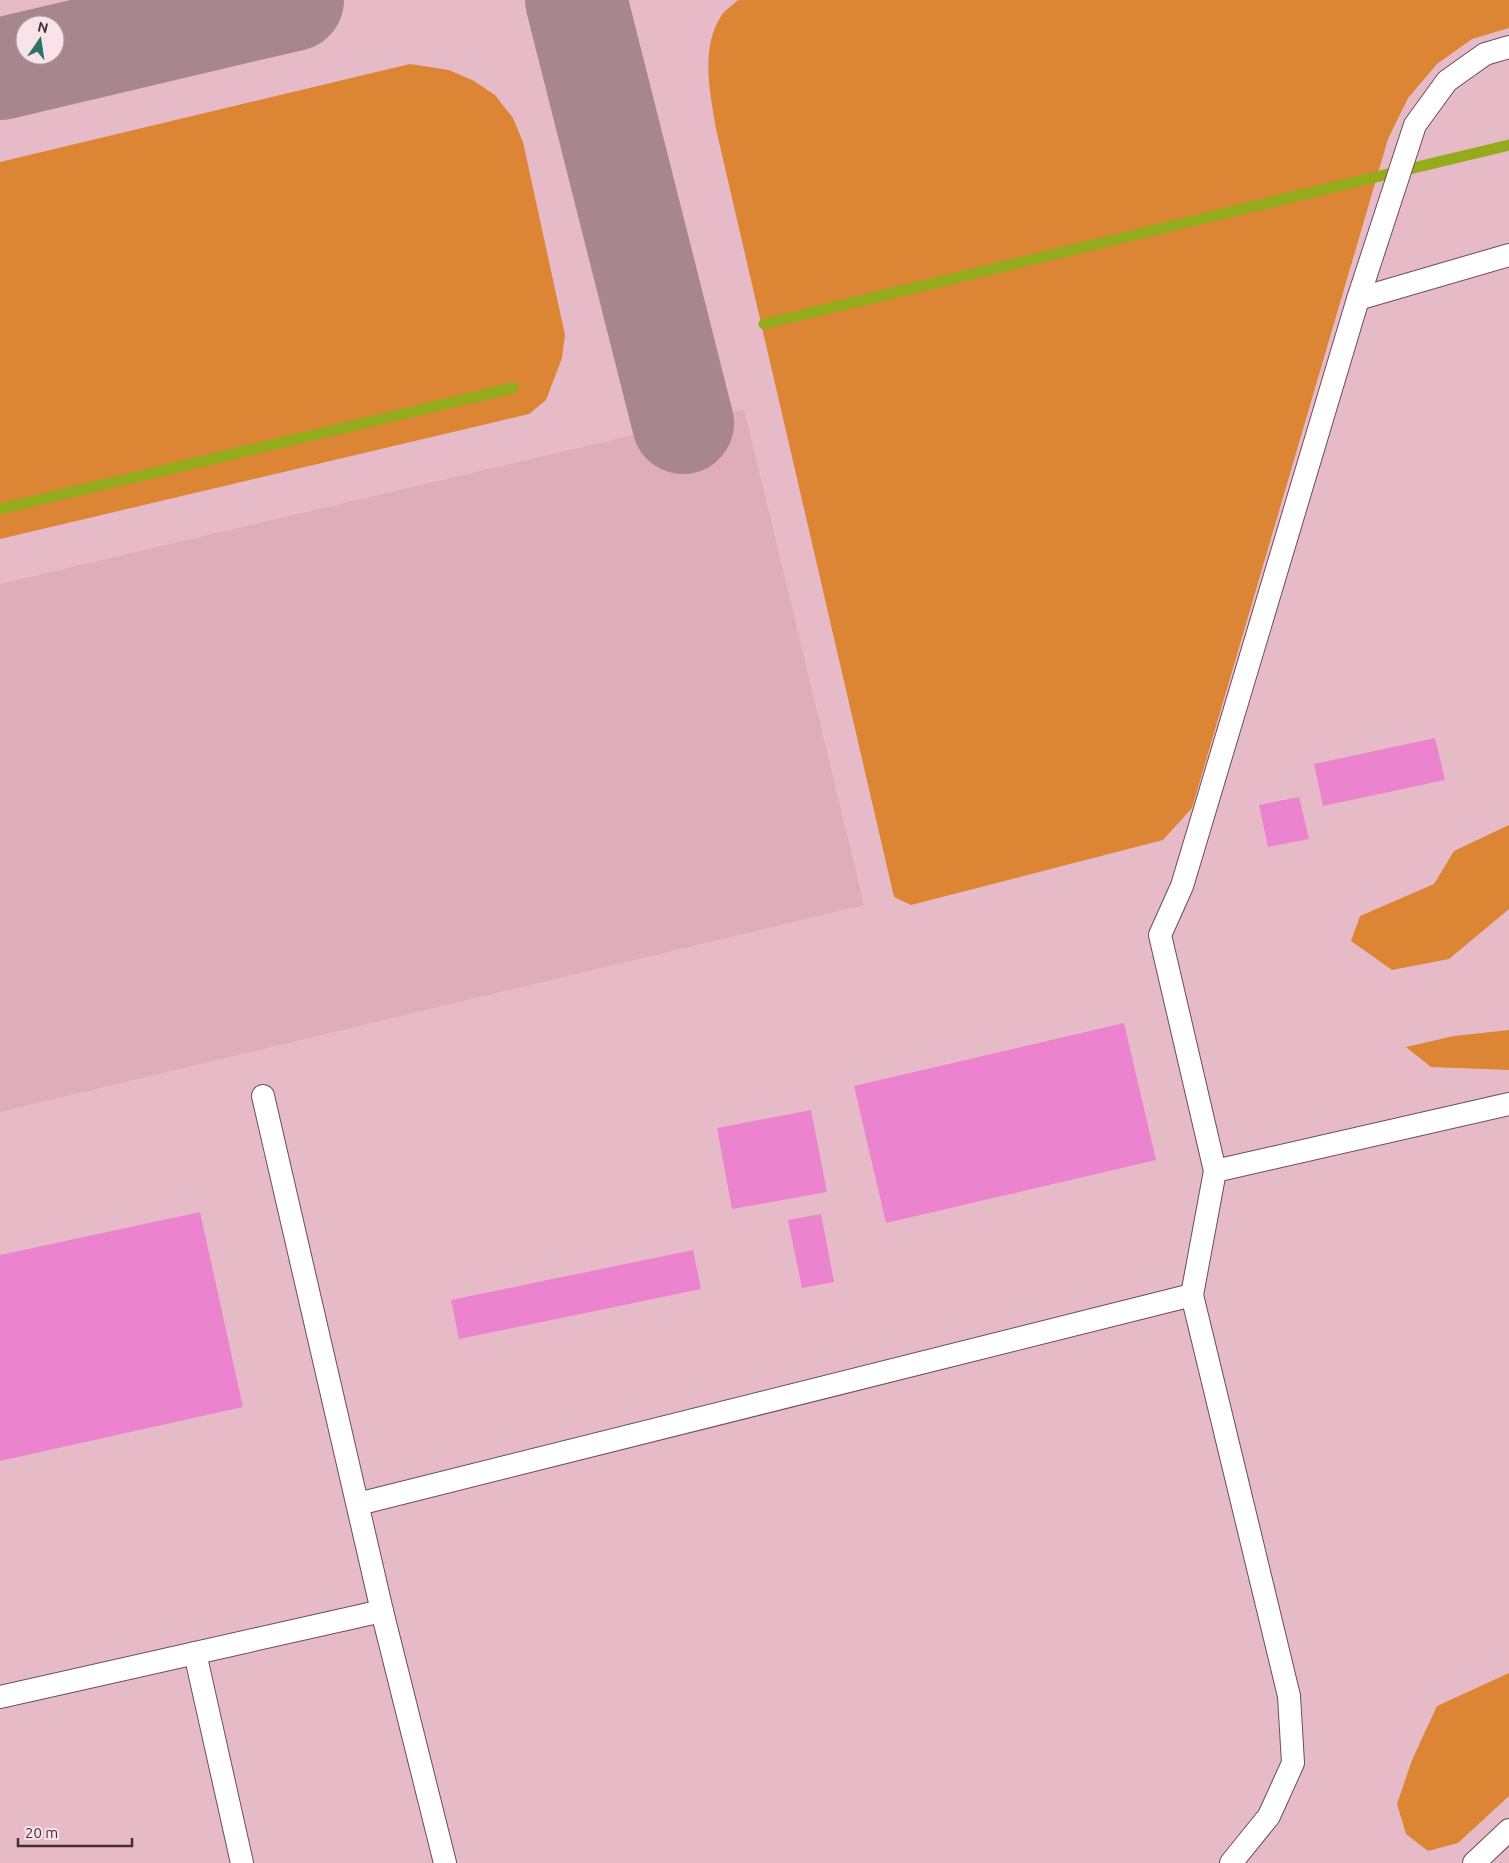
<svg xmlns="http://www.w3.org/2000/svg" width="1509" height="1863" font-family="Ubuntu,sans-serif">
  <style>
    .built { fill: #dfacbb }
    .green { fill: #dc8534 }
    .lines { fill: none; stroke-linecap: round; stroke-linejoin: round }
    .stream { stroke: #95ab1c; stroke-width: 11 }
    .taxiway { stroke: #a88690; stroke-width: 102 }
    .building { fill: #ec83ce }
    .lane-casing { stroke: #704b57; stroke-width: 24 }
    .lane { stroke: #fff; stroke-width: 22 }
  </style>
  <rect width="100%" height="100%" fill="#e6bbc7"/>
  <path class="built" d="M 744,409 L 864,905 L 0,1112 L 0,584 Z"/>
  <g class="green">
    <path d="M 738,0 L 1509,0 L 1509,28 L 1472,39 L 1437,64 L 1408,98 L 1388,139 L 1192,808 L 1163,840 L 911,905 L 894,897 L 716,129 C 710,92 700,50 721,16 C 725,10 733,5 738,0 Z"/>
    <path d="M 410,64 L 449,70 L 474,81 L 495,95 L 513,118 L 523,142 L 565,335 L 562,358 L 546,400 L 529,414 L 0,539 L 0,162 Z"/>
    <path d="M 1509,825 L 1509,909 L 1449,959 L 1392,970 L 1351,941 L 1360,916 L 1434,884 L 1454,851 Z"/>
    <path d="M 1509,1030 L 1509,1070 L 1431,1067 L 1406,1047 L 1454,1036 Z"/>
    <path d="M 1509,1673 L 1509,1796 L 1458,1843 L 1428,1851 L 1406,1834 L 1397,1804 L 1412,1760 L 1437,1706 Z"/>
  </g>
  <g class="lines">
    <g class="stream">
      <path d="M 764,324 L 1509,145"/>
      <path d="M 0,509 L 513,388"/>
    </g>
    <g class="taxiway">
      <path d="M 576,0 L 683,423"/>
      <path d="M 0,69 L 293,0"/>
    </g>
  </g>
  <g class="building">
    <path d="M 1435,738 L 1445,780 L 1323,806 L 1314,764 Z"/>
    <path d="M 1299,797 L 1309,839 L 1268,847 L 1259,805 Z"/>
    <path d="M 1124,1023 L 1156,1160 L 886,1223 L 854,1086 Z"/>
    <path d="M 811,1110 L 827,1192 L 732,1209 L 717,1128 Z"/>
    <path d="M 200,1212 L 243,1407 L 0,1461 L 0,1255 Z"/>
    <path d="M 821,1214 L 834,1282 L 802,1288 L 788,1220 Z"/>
    <path d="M 693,1250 L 701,1289 L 459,1339 L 451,1300 Z"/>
  </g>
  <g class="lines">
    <g class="lane-casing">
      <g id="lane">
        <path d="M 1358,299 L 1509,255"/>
        <path d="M 263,1096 L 382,1611 L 445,1863"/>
        <path d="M 1215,1171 L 1509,1104"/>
        <path d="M 358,1504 L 1192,1295"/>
        <path d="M 195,1653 L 242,1863"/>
        <path d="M 0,1697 L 382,1611"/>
        <path d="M 1231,1863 L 1269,1816 L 1293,1763 L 1289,1696 L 1192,1295 L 1215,1171 L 1160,935 L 1182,886 L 1358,299 L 1415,125 L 1447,81 L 1485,54 L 1509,47"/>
        <path d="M 1474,1863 L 1509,1830"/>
      </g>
    </g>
    <use href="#lane" class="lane"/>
  </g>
  <g transform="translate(40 40) rotate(13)"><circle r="24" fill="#f9e2e8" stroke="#af9ba0"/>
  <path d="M0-4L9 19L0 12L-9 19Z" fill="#2d7265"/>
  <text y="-8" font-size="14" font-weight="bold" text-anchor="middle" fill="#413035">N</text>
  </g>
  <path d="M18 1838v8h114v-8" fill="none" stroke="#413035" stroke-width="2.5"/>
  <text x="25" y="1838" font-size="15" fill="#413035" stroke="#f9e2e8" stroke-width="4" paint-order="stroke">20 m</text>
</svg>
